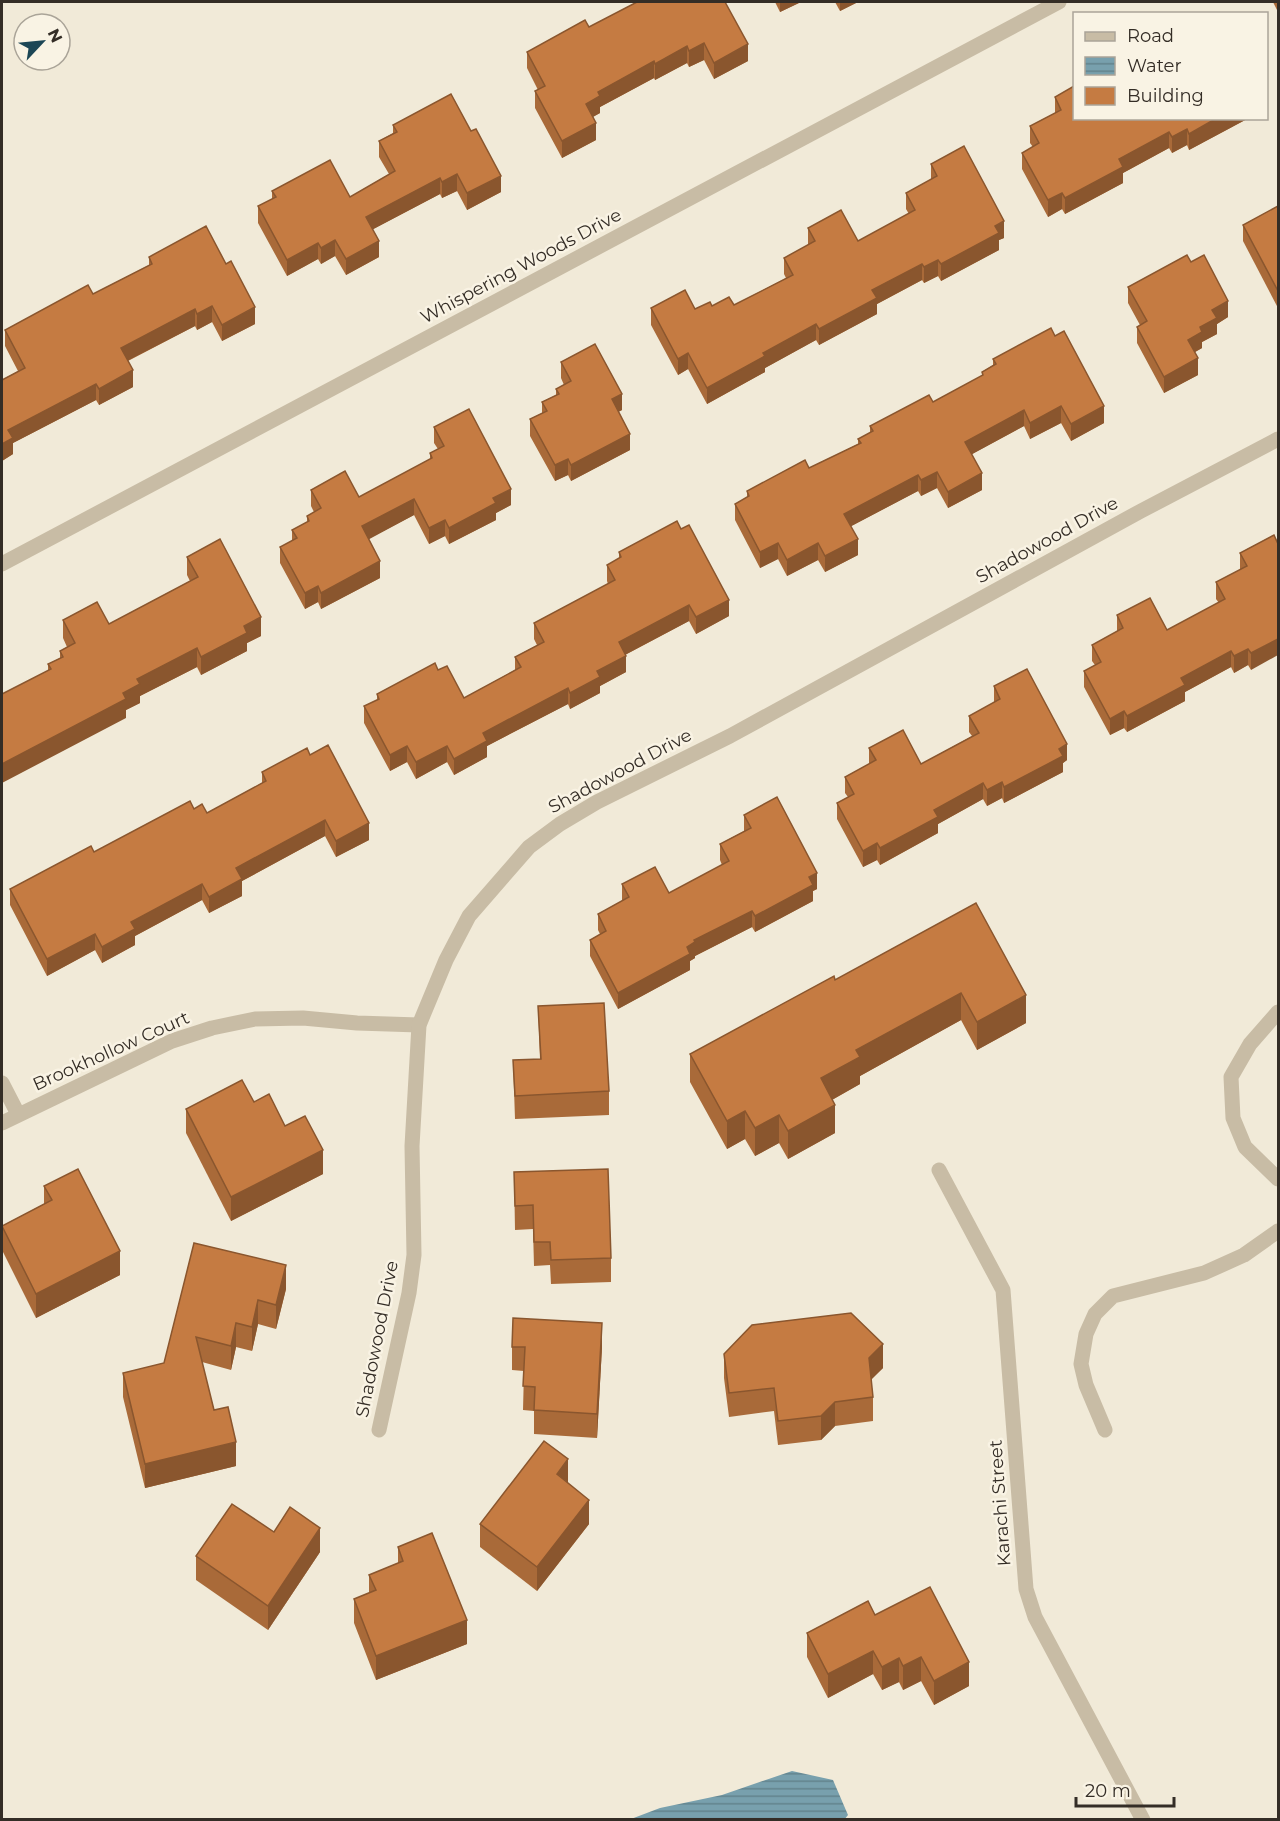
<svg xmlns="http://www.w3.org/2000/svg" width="1280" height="1821" font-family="Montserrat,sans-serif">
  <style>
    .water { fill: url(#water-rules) }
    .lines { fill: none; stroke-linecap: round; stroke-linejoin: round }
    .street { stroke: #c8bca5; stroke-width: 15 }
    .wall { fill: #a96a39 }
    .shaded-wall { fill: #8a562e }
    .building { fill: #c57b42; stroke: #8a562e; stroke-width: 1.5 }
    .labels { text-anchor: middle; stroke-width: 5; stroke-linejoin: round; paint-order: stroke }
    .street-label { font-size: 18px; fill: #342d26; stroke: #f9f3e4 }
  </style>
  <defs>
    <pattern id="water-rules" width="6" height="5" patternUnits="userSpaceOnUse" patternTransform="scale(1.5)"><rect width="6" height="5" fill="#78a0ad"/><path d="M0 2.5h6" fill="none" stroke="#63838d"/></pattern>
  </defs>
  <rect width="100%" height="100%" fill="#f1ead8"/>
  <path class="water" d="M 792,1771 L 833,1780 L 848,1815 L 844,1820 L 631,1819 L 660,1808 L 722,1795 Z"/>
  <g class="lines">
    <g class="street">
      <path d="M 2,564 L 1059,2"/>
      <path d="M 1278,1012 L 1250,1044 L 1231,1077 L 1233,1118 L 1245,1147 L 1278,1179"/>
      <path d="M 2,1083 L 18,1114"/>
      <path d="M 2,1123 L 172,1041 L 212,1028 L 255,1019 L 303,1018 L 357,1023 L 419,1025"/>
      <path d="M 939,1170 L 1003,1290 L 1026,1589 L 1035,1617 L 1143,1820"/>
      <path d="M 379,1430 L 409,1293 L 414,1255 L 412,1146 L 419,1025 L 446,960 L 469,916 L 529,847 L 560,824 L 597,802 L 730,736 L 1141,511 L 1278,439"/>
      <path d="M 1105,1430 L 1086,1385 L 1081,1364 L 1086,1334 L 1095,1314 L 1113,1296 L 1204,1273 L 1244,1255 L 1278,1231"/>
    </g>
  </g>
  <g class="wall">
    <path d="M 637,2 L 748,61 L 714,79 L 704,60 L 689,67 L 687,63 L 655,80 L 654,78 L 600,107 L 600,113 L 592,117 L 596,140 L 562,158 L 535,108 L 535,91 L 538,90 L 527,68 L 527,52 L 589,27 Z"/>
    <path d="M 775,2 L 801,2 L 780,12 Z"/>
    <path d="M 835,2 L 858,2 L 840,11 Z"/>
    <path d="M 1273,2 L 1278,2 L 1278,12 Z"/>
    <path d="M 1055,97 L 1074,118 L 1247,119 L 1189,150 L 1187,145 L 1172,153 L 1169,148 L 1123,173 L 1123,183 L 1065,214 L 1062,209 L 1048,217 L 1022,169 L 1022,153 L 1033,147 L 1030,143 L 1030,126 L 1055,113 Z"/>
    <path d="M 393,125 L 501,192 L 467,210 L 457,191 L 442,198 L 440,194 L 373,229 L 379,257 L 346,275 L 335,256 L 321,264 L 318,259 L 287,276 L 258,223 L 258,206 L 272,199 L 272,191 L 350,197 L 389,174 L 379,157 L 379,141 L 393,133 Z"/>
    <path d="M 931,164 L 1004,238 L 999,240 L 999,250 L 941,281 L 938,276 L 924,283 L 922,280 L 877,304 L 877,314 L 819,345 L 816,340 L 765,368 L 765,372 L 707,404 L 688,369 L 678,375 L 651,325 L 651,308 L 695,309 L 712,306 L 734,305 L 786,278 L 784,274 L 784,258 L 808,245 L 808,228 L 858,241 L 909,214 L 906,209 L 906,193 L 931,180 Z"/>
    <path d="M 1278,206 L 1278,308 L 1243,241 L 1243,225 Z"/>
    <path d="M 149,257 L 255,324 L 222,341 L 212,322 L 197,330 L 195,326 L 128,361 L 133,387 L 99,405 L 96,400 L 13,443 L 13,454 L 2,461 L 2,380 L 18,371 L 5,346 L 5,330 L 93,294 L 149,265 Z"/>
    <path d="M 1128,287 L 1228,317 L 1217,324 L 1217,334 L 1202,342 L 1202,348 L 1195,352 L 1198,375 L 1164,393 L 1137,343 L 1137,327 L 1140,325 L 1128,303 Z"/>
    <path d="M 993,359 L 1104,423 L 1071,441 L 1061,423 L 1030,439 L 1024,426 L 972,454 L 982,490 L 948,508 L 937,488 L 921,496 L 918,491 L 851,526 L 858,555 L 825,572 L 818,560 L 787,576 L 778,559 L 760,568 L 735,520 L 735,504 L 747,498 L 747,491 L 809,468 L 858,444 L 858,439 L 870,433 L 870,426 L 933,402 L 982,376 L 982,372 L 993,365 Z"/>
    <path d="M 561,362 L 622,410 L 618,412 L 630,450 L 571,481 L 568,475 L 555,481 L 530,436 L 530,419 L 542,413 L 542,402 L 556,395 L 556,389 L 564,385 L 561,378 Z"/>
    <path d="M 434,427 L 511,505 L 496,513 L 496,520 L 449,544 L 445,536 L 429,544 L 414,515 L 368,539 L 380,578 L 321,609 L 318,602 L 305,609 L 280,563 L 280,547 L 292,541 L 292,530 L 307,522 L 307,516 L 314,512 L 311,506 L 311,490 L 359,497 L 430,459 L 430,453 L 438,449 L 434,443 Z"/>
    <path d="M 1274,535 L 1251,670 L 1248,665 L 1234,673 L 1231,667 L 1185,692 L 1185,701 L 1127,732 L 1124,728 L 1110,735 L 1084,687 L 1084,671 L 1095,665 L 1092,661 L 1092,645 L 1117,632 L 1117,615 L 1167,630 L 1219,603 L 1216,599 L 1216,582 L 1240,570 L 1240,553 Z"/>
    <path d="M 619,552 L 729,616 L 696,634 L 689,621 L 625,655 L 626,672 L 600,686 L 600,693 L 570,709 L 568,704 L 487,746 L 487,757 L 454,775 L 447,762 L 416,779 L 407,762 L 390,771 L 364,723 L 364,706 L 377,700 L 377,694 L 438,670 L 464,698 L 515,670 L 515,657 L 537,645 L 534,639 L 534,623 L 608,584 L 607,581 L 607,565 L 619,559 Z"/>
    <path d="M 187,557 L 261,636 L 247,643 L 247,651 L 201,675 L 197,667 L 140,696 L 140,703 L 126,710 L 126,718 L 48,670 L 48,664 L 60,658 L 60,651 L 67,647 L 63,638 L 63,620 L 109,624 L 190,581 L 187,575 Z"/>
    <path d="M 994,686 L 1067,760 L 1063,763 L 1063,772 L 1004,803 L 1002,798 L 987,806 L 983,799 L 938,824 L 938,833 L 880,865 L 877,860 L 863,867 L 837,819 L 837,803 L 848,797 L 845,793 L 845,777 L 869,764 L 869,748 L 921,764 L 972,736 L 969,732 L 969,716 L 994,703 Z"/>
    <path d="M 310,755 L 369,840 L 336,857 L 325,836 L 242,881 L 242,896 L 209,913 L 202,900 L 135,936 L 135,945 L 102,963 L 95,950 L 47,976 L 10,905 L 10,889 L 194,809 L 207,813 L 262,783 L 262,772 Z"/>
    <path d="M 744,815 L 817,889 L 813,891 L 813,901 L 755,932 L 752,927 L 695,956 L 695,958 L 690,961 L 690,970 L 618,1009 L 590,956 L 590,940 L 600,934 L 598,930 L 598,914 L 622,901 L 622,884 L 669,893 L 722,865 L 720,860 L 720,844 L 744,831 Z"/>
    <path d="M 976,903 L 1026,1023 L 977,1050 L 961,1020 L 860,1076 L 860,1084 L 832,1100 L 835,1133 L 788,1159 L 779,1143 L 755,1156 L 745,1139 L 727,1149 L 690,1082 L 690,1054 L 835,980 Z"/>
    <path d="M 538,1006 L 609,1091 L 609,1115 L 515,1119 L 513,1060 L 540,1059 Z"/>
    <path d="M 254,1102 L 285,1126 L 323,1174 L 231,1221 L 186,1133 L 186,1109 Z"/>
    <path d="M 514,1172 L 611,1258 L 611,1282 L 551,1284 L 550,1265 L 534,1266 L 533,1229 L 515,1230 Z"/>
    <path d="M 44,1186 L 120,1275 L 36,1318 L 2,1250 L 2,1226 L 44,1204 Z"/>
    <path d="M 194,1243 L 286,1289 L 276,1329 L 258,1324 L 252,1351 L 236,1347 L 231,1370 L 202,1362 L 214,1410 L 236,1466 L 145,1488 L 123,1397 L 123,1373 L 164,1363 Z"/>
    <path d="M 512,1347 L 602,1347 L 597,1438 L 534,1434 L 534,1411 L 523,1410 L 524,1371 L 512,1370 Z"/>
    <path d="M 724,1354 L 883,1368 L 871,1379 L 873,1397 L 873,1421 L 835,1426 L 821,1440 L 778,1445 L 774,1411 L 729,1417 L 724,1378 Z"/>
    <path d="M 568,1483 L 589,1524 L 537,1591 L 480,1547 L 480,1524 Z"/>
    <path d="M 274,1532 L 320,1552 L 268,1630 L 196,1580 L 196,1556 Z"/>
    <path d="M 398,1547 L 467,1644 L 376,1680 L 354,1623 L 354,1599 L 369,1593 L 369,1575 L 398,1563 Z"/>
    <path d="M 875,1615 L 969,1686 L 934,1705 L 921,1681 L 903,1690 L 899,1682 L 882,1690 L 873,1674 L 828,1698 L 807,1657 L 807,1633 Z"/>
  </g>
  <g class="shaded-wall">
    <path d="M 780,2 L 801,2 L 780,12 Z"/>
    <path d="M 840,2 L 858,2 L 840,11 Z"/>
    <path d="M 704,43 L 704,60 L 689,67 L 689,51 Z"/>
    <path d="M 748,44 L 748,61 L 714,79 L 714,63 Z"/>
    <path d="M 687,46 L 687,63 L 655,80 L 655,64 Z"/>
    <path d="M 654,61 L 654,78 L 600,107 L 600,113 L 586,121 L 586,104 L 598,92 Z"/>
    <path d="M 1217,118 L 1247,119 L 1189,150 L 1189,134 Z"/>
    <path d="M 596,123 L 596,140 L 562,158 L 562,141 Z"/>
    <path d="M 1187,129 L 1187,145 L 1172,153 L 1172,137 Z"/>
    <path d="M 1169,132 L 1169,148 L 1123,173 L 1123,183 L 1065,214 L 1065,198 L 1119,159 Z"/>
    <path d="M 457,174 L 457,191 L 442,198 L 442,182 Z"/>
    <path d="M 501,176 L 501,192 L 467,210 L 467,193 Z"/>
    <path d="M 440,178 L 440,194 L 366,233 L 366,217 Z"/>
    <path d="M 1062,193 L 1062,209 L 1048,217 L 1048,200 Z"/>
    <path d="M 1004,221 L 1004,238 L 999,240 L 999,250 L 941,281 L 941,264 L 995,226 Z"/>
    <path d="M 335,240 L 335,256 L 321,264 L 321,248 Z"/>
    <path d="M 379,241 L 379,257 L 346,275 L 346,259 Z"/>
    <path d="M 318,243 L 318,259 L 287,276 L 287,260 Z"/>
    <path d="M 938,260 L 938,276 L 924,283 L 924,267 Z"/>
    <path d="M 922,264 L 922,280 L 877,304 L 877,314 L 819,345 L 819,329 L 872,290 Z"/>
    <path d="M 1228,301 L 1228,317 L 1217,324 L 1217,334 L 1202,342 L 1202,348 L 1188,356 L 1188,340 L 1200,327 L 1212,310 Z"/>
    <path d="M 212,306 L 212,322 L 197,330 L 197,314 Z"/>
    <path d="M 255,307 L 255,324 L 222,341 L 222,325 Z"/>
    <path d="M 195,309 L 195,326 L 121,364 L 121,348 Z"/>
    <path d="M 816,324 L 816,340 L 765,368 L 765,372 L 707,404 L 707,388 L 763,353 Z"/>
    <path d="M 688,353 L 688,369 L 678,375 L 678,359 Z"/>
    <path d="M 1198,358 L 1198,375 L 1164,393 L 1164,377 Z"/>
    <path d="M 133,370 L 133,387 L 99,405 L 99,389 Z"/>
    <path d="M 96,384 L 96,400 L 13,443 L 13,454 L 2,461 L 2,444 L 8,430 Z"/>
    <path d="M 622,394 L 622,410 L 612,415 L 612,399 Z"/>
    <path d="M 1061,406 L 1061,423 L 1030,439 L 1030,423 Z"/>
    <path d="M 1104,406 L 1104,423 L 1071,441 L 1071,424 Z"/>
    <path d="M 1024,410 L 1024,426 L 965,458 L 965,442 Z"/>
    <path d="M 630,434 L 630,450 L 571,481 L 571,465 Z"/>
    <path d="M 568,459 L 568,475 L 555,481 L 555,465 Z"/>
    <path d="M 937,472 L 937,488 L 921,496 L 921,480 Z"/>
    <path d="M 982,473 L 982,490 L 948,508 L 948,492 Z"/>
    <path d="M 918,475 L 918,491 L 844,530 L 844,514 Z"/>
    <path d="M 511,489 L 511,505 L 496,513 L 496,520 L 449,544 L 449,528 L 493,498 Z"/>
    <path d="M 414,499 L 414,515 L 362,543 L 362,526 Z"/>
    <path d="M 445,520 L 445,536 L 429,544 L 429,528 Z"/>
    <path d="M 858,539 L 858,555 L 825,572 L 825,556 Z"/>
    <path d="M 778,543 L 778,559 L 760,568 L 760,552 Z"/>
    <path d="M 818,543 L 818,560 L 787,576 L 787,560 Z"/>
    <path d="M 380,561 L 380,578 L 321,609 L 321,593 Z"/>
    <path d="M 318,586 L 318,602 L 305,609 L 305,593 Z"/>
    <path d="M 729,600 L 729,616 L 696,634 L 696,617 Z"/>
    <path d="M 689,605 L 689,621 L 619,658 L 619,642 Z"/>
    <path d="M 261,617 L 261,636 L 247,643 L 247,651 L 201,675 L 201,657 L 244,626 Z"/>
    <path d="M 1278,639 L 1278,655 L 1251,670 L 1251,653 Z"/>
    <path d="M 197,648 L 197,667 L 140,696 L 140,703 L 126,710 L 126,718 L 2,783 L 2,764 L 123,693 L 137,679 Z"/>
    <path d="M 1248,649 L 1248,665 L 1234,673 L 1234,656 Z"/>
    <path d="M 1231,651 L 1231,667 L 1185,692 L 1185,701 L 1127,732 L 1127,716 L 1181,678 Z"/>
    <path d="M 626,656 L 626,672 L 600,686 L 600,693 L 570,709 L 570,693 L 597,671 Z"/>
    <path d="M 568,688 L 568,704 L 487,746 L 487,757 L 454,775 L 454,759 L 483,733 Z"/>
    <path d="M 1124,711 L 1124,728 L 1110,735 L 1110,719 Z"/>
    <path d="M 1067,744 L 1067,760 L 1063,763 L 1063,772 L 1004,803 L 1004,787 L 1059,749 Z"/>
    <path d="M 407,746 L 407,762 L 390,771 L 390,755 Z"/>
    <path d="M 447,746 L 447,762 L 416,779 L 416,762 Z"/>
    <path d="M 1002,782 L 1002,798 L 987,806 L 987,790 Z"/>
    <path d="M 983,783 L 983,799 L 938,824 L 938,833 L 880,865 L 880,848 L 934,810 Z"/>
    <path d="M 325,820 L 325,836 L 242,881 L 242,896 L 209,913 L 209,897 L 236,868 Z"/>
    <path d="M 369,823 L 369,840 L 336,857 L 336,841 Z"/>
    <path d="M 877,843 L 877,860 L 863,867 L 863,851 Z"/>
    <path d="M 817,873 L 817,889 L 813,891 L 813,901 L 755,932 L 755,916 L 809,877 Z"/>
    <path d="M 202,884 L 202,900 L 135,936 L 135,945 L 102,963 L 102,947 L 131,922 Z"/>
    <path d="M 752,911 L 752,927 L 695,956 L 695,958 L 690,961 L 690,970 L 618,1009 L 618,993 L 694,940 Z"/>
    <path d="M 95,934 L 95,950 L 47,976 L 47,959 Z"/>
    <path d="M 961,993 L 961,1020 L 860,1076 L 860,1084 L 821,1106 L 821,1078 L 856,1050 Z"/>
    <path d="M 1026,995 L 1026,1023 L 977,1050 L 977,1022 Z"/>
    <path d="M 835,1105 L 835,1133 L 788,1159 L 788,1131 Z"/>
    <path d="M 745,1111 L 745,1139 L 727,1149 L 727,1121 Z"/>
    <path d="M 779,1115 L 779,1143 L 755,1156 L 755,1128 Z"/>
    <path d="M 323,1150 L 323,1174 L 231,1221 L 231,1197 Z"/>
    <path d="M 120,1251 L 120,1275 L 36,1318 L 36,1294 Z"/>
    <path d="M 286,1265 L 286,1289 L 276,1329 L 276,1305 Z"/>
    <path d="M 258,1300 L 258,1324 L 252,1351 L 252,1327 Z"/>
    <path d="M 236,1323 L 236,1347 L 231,1370 L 231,1346 Z"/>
    <path d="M 602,1323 L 602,1347 L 597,1438 L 597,1414 Z"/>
    <path d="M 883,1344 L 883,1368 L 869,1382 L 869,1358 Z"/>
    <path d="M 835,1402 L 835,1426 L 821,1440 L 821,1416 Z"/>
    <path d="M 236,1442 L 236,1466 L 145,1488 L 145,1464 Z"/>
    <path d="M 568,1459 L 568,1483 L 557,1474 Z"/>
    <path d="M 589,1500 L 589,1524 L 537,1591 L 537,1567 Z"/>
    <path d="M 320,1528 L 320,1552 L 268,1630 L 268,1606 Z"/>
    <path d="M 467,1620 L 467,1644 L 376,1680 L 376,1656 Z"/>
    <path d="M 873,1651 L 873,1674 L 828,1698 L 828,1674 Z"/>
    <path d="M 921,1657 L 921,1681 L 903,1690 L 903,1666 Z"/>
    <path d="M 899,1658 L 899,1682 L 882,1690 L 882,1667 Z"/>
    <path d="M 969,1662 L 969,1686 L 934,1705 L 934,1681 Z"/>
  </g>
  <g class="building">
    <path d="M 637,2 L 725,2 L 748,44 L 714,63 L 704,43 L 689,51 L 687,46 L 655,64 L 654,61 L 598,92 L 600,96 L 586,104 L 596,123 L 562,141 L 535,91 L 545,86 L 527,52 L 585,20 L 589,27 Z"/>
    <path d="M 1074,86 L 1074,118 L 1217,118 L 1189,134 L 1187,129 L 1172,137 L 1169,132 L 1119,159 L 1123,167 L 1065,198 L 1062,193 L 1048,200 L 1022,153 L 1039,143 L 1030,126 L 1061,110 L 1055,97 Z"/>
    <path d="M 451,94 L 471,131 L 476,129 L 501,176 L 467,193 L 457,174 L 442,182 L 440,178 L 366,217 L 379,241 L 346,259 L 335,240 L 321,248 L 318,243 L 287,260 L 258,206 L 276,197 L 272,191 L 330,160 L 350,197 L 395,171 L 379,141 L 397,132 L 393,125 Z"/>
    <path d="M 964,146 L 1004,221 L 995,226 L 999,233 L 941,264 L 938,260 L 924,267 L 922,264 L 872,290 L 877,298 L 819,329 L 816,324 L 763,353 L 765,356 L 707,388 L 688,353 L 678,359 L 651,308 L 685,290 L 695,309 L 710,302 L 712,306 L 729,297 L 734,305 L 793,275 L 784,258 L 815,241 L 808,228 L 841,210 L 858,241 L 915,210 L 906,193 L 937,176 L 931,164 Z"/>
    <path d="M 1278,206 L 1278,291 L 1243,225 Z"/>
    <path d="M 206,226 L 226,264 L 231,261 L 255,307 L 222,325 L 212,306 L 197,314 L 195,309 L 121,348 L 133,370 L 99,389 L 96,384 L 8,430 L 13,438 L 2,444 L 2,380 L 25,368 L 5,330 L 88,285 L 93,294 L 152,264 L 149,257 Z"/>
    <path d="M 1187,255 L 1191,262 L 1204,255 L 1228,301 L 1212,310 L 1217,318 L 1200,327 L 1202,332 L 1188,340 L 1198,358 L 1164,377 L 1137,327 L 1147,321 L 1128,287 Z"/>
    <path d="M 1051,328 L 1055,336 L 1064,331 L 1104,406 L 1071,424 L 1061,406 L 1030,423 L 1024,410 L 965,442 L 982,473 L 948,492 L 937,472 L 921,480 L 918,475 L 844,514 L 858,539 L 825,556 L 818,543 L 787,560 L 778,543 L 760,552 L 735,504 L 749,496 L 747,491 L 805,460 L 809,468 L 861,443 L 858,439 L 873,431 L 870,426 L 929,395 L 933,402 L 983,375 L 982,372 L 996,364 L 993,359 Z"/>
    <path d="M 595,344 L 622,394 L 612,399 L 630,434 L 571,465 L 568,459 L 555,465 L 530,419 L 547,411 L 542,402 L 559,394 L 556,389 L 571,381 L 561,362 Z"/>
    <path d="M 469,409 L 511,489 L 493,498 L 496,503 L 449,528 L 445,520 L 429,528 L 414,499 L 362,526 L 380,561 L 321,593 L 318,586 L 305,593 L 280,547 L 297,538 L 292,530 L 309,521 L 307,516 L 321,508 L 311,490 L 345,471 L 359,497 L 432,458 L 430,453 L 444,446 L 434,427 Z"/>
    <path d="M 677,521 L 681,529 L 689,525 L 729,600 L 696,617 L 689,605 L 619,642 L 626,656 L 597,671 L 600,677 L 570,693 L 568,688 L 483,733 L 487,741 L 454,759 L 447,746 L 416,762 L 407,746 L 390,755 L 364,706 L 379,699 L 377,694 L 435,663 L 438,670 L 447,666 L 464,698 L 521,667 L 515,657 L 544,642 L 534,623 L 615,580 L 607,565 L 621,557 L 619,552 Z"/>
    <path d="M 1274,535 L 1278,544 L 1278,639 L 1251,653 L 1248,649 L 1234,656 L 1231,651 L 1181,678 L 1185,685 L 1127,716 L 1124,711 L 1110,719 L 1084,671 L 1101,662 L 1092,645 L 1123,628 L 1117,615 L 1150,598 L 1167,630 L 1225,599 L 1216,582 L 1247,566 L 1240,553 Z"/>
    <path d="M 220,539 L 261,617 L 244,626 L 247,633 L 201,657 L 197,648 L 137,679 L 140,684 L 123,693 L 126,699 L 2,764 L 2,694 L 51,669 L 48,664 L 63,657 L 60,651 L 75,643 L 63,620 L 97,602 L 109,624 L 198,577 L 187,557 Z"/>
    <path d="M 1027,669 L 1067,744 L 1059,749 L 1063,756 L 1004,787 L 1002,782 L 987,790 L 983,783 L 934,810 L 938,817 L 880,848 L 877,843 L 863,851 L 837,803 L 854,794 L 845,777 L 876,760 L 869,748 L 903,730 L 921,764 L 979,733 L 969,716 L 1000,699 L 994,686 Z"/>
    <path d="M 328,745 L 369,823 L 336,841 L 325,820 L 236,868 L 242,879 L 209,897 L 202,884 L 131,922 L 135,929 L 102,947 L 95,934 L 47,959 L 10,889 L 91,846 L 94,852 L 190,801 L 194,809 L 202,804 L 207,813 L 266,781 L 262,772 L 307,748 L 310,755 Z"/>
    <path d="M 777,797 L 817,873 L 809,877 L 813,885 L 755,916 L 752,911 L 694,940 L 695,942 L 687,947 L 690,954 L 618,993 L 590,940 L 606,931 L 598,914 L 629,897 L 622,884 L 655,867 L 669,893 L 729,861 L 720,844 L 751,828 L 744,815 Z"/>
    <path d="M 976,903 L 1026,995 L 977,1022 L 961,993 L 856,1050 L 860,1057 L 821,1078 L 835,1105 L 788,1131 L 779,1115 L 755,1128 L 745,1111 L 727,1121 L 690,1054 L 834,976 L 835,980 Z"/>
    <path d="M 604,1003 L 609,1091 L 515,1096 L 513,1060 L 541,1059 L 538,1006 Z"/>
    <path d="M 242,1080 L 254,1102 L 269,1094 L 285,1126 L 305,1116 L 323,1150 L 231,1197 L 186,1109 Z"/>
    <path d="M 78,1169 L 120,1251 L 36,1294 L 2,1226 L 52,1200 L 44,1186 Z"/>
    <path d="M 608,1169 L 611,1258 L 551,1260 L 550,1242 L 534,1242 L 533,1205 L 515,1206 L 514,1172 Z"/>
    <path d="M 194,1243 L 286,1265 L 276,1305 L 258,1300 L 252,1327 L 236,1323 L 231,1346 L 196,1337 L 214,1410 L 228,1407 L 236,1442 L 145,1464 L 123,1373 L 164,1363 Z"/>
    <path d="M 851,1313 L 883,1344 L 869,1358 L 873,1397 L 835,1402 L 821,1416 L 778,1421 L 774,1388 L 729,1393 L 724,1354 L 752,1325 Z"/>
    <path d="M 513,1318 L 602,1323 L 597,1414 L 534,1410 L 535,1387 L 523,1386 L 525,1347 L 512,1347 Z"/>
    <path d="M 544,1441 L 568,1459 L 557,1474 L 589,1500 L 537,1567 L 480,1524 Z"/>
    <path d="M 232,1504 L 274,1532 L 290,1507 L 320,1528 L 268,1606 L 196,1556 Z"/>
    <path d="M 432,1533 L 467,1620 L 376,1656 L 354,1599 L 376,1590 L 369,1575 L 403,1561 L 398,1547 Z"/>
    <path d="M 930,1587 L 969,1662 L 934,1681 L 921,1657 L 903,1666 L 899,1658 L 882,1667 L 873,1651 L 828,1674 L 807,1633 L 868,1601 L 875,1615 Z"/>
  </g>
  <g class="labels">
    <g class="street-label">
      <text transform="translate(521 266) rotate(-28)" y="6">Whispering Woods Drive</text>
      <text transform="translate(1047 540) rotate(-29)" y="6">Shadowood Drive</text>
      <text transform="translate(620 771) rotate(-28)" y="6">Shadowood Drive</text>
      <text transform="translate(111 1051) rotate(-24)" y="6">Brookhollow Court</text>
      <text transform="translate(377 1339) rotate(-79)" y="6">Shadowood Drive</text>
      <text transform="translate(1000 1503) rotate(-94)" y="6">Karachi Street</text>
    </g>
  </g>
  <rect width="1280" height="1821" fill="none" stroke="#342d26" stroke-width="6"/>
  <rect x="1073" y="12" width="195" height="108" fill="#f9f3e4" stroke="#aaa498" stroke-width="1.5"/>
  <rect x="1085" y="32" width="30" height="9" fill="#c8bca5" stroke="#aaa498" stroke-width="1.5"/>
  <text x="1127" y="42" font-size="18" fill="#342d26">Road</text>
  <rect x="1085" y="57" width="30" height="18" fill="url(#water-rules)" stroke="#aaa498" stroke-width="1.5"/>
  <text x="1127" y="72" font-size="18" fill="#342d26">Water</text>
  <rect x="1085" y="87" width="30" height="18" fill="#c57b42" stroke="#aaa498" stroke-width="1.5"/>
  <text x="1127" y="102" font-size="18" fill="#342d26">Building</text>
  <g transform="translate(42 42) rotate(64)"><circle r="28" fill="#f9f3e4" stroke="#aaa498" stroke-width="1.5"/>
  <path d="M0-4.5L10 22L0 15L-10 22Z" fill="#1c4655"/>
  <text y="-9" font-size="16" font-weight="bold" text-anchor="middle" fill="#342d26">N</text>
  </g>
  <path d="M1076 1797v9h98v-9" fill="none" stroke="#342d26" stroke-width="3"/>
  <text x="1085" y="1797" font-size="18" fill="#342d26" stroke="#f9f3e4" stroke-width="4.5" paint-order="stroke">20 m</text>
</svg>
